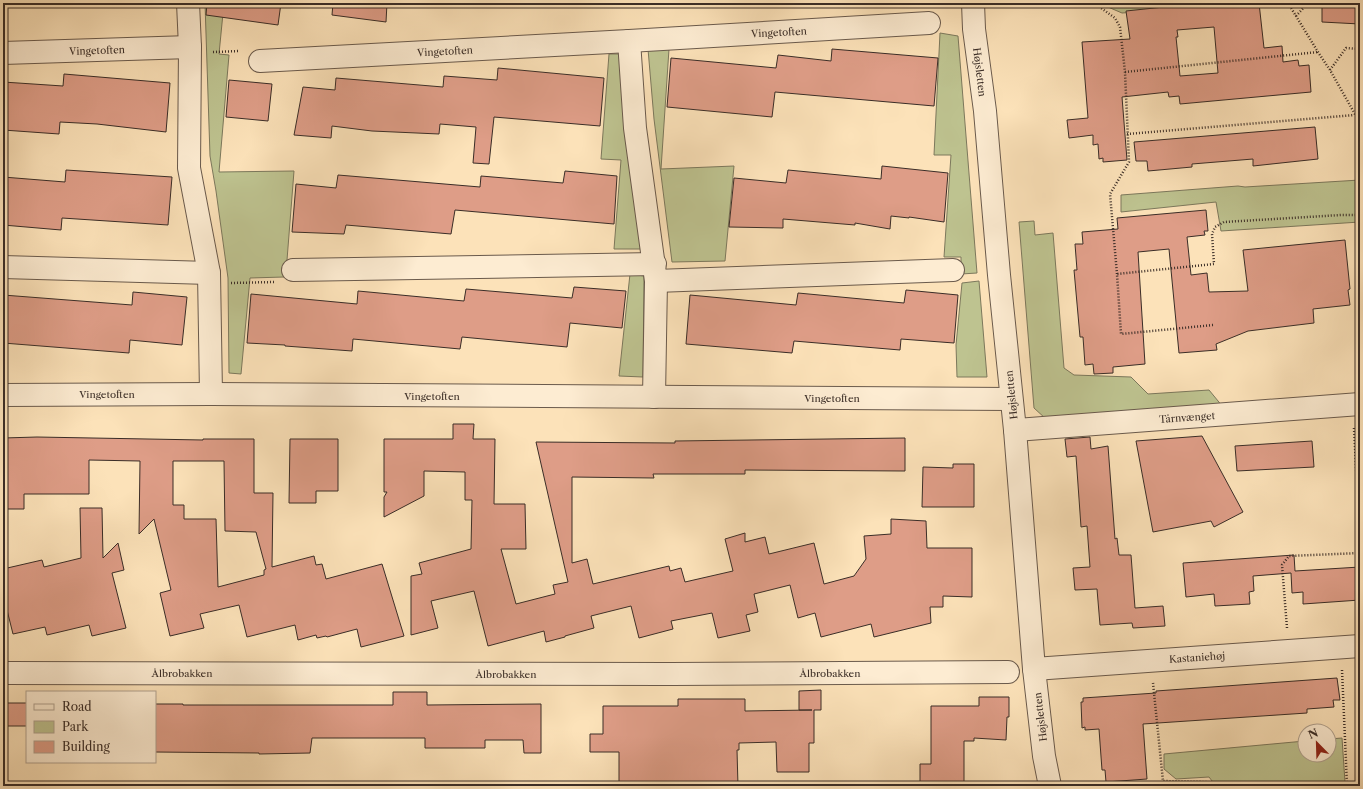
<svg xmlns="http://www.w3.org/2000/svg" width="1363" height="789" font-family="'Libre Caslon Text',serif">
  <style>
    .green { fill: #bec390; stroke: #7c785c }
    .building { fill: #de9d87; stroke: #3a2d27; fill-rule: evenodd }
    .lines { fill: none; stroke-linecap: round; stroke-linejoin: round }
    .street-casing { stroke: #6a5a4c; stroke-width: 24 }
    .path { stroke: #3a2d27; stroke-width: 2.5; stroke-dasharray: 1 2; stroke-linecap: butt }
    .street { stroke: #fdecd2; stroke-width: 22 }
    .labels { text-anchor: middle; stroke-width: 3; stroke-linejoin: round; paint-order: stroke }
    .street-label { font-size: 10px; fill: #3a2d27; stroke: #fdecd2 }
  </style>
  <rect width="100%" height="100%" fill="#fce2b9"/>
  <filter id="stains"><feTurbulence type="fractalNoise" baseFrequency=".005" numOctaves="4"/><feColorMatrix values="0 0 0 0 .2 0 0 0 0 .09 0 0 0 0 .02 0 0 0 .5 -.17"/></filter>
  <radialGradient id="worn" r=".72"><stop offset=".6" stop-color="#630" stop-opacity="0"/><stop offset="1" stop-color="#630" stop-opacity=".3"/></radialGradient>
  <g class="green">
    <path d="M 205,3 L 224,3 L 219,54 L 229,55 L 219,172 L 294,171 L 287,260 L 284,277 L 250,278 L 241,374 L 229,373 L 228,278 L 216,191 L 210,156 Z"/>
    <path d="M 1101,3 L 1269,3 L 1122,13 L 1101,4 Z"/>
    <path d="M 940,33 L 958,36 L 977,273 L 961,274 L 961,257 L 944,257 L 951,155 L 934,155 Z"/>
    <path d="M 648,49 L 669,49 L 661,169 L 734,166 L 725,261 L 672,262 L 654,119 Z"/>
    <path d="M 609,54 L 621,54 L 643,249 L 614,249 L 621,160 L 601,159 Z"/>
    <path d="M 1360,180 L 1360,222 L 1221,231 L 1216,202 L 1121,212 L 1121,195 L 1238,186 L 1245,187 Z"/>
    <path d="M 1034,221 L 1035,235 L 1053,233 L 1064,368 L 1074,375 L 1131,377 L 1148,394 L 1209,390 L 1223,407 L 1046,419 L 1034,408 L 1019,222 Z"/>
    <path d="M 630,274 L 644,276 L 643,377 L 619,376 Z"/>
    <path d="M 979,281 L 987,377 L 957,377 L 956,345 L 962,283 Z"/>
    <path d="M 1342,738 L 1345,782 L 1293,786 L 1216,786 L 1209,777 L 1176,779 L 1164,769 L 1164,754 L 1305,741 L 1305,755 L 1329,755 L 1329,739 Z"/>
  </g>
  <g class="building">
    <path d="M 207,3 L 281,3 L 278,25 L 206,15 Z"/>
    <path d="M 333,3 L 387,3 L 386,22 L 332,15 Z"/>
    <path d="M 1202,3 L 1259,3 L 1264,48 L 1282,46 L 1283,62 L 1298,60 L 1299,66 L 1309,65 L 1311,92 L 1180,104 L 1179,96 L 1169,97 L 1168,92 L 1122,97 L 1127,160 L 1103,162 L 1103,158 L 1099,159 L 1098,144 L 1093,145 L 1093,135 L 1069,138 L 1067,120 L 1088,118 L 1082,42 L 1130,39 L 1126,11 ZM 1214,27 L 1218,73 L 1180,76 L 1176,37 L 1178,37 L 1177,30 Z"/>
    <path d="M 1322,4 L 1360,4 L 1360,24 L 1322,22 Z"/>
    <path d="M 832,49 L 938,58 L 934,106 L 775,92 L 772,117 L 667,107 L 671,58 L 776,68 L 778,55 L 831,61 Z"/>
    <path d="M 498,68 L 604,78 L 600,126 L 494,117 L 489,164 L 473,163 L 476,127 L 440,124 L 439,134 L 372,131 L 332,126 L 331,138 L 294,135 L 303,87 L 335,90 L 336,78 L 443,87 L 444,76 L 497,80 Z"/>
    <path d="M 64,74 L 170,83 L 166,132 L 97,124 L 60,122 L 59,134 L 3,130 L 3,82 L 63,86 Z"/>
    <path d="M 229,80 L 272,84 L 268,121 L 226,117 Z"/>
    <path d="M 1315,127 L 1318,159 L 1253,166 L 1253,159 L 1192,164 L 1192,167 L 1148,171 L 1147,161 L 1136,161 L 1134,142 Z"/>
    <path d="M 882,166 L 948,173 L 944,222 L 909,217 L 909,218 L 891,216 L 890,229 L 855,223 L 855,225 L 783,219 L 783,228 L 729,227 L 734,178 L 786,183 L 788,170 L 881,179 Z"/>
    <path d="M 66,170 L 172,177 L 168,225 L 62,218 L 61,230 L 3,225 L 3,177 L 65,182 Z"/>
    <path d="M 565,171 L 617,176 L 614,224 L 455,210 L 451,234 L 346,225 L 344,234 L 292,232 L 296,184 L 336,188 L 338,175 L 480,187 L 481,176 L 563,183 Z"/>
    <path d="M 1206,210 L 1208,231 L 1204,231 L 1205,235 L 1187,237 L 1191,275 L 1207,273 L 1209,292 L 1248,291 L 1243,250 L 1345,240 L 1350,289 L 1348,290 L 1350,305 L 1313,309 L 1314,323 L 1248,331 L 1216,344 L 1217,350 L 1179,353 L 1169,249 L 1138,252 L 1145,364 L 1113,367 L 1113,373 L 1094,374 L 1093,364 L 1085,365 L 1083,337 L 1080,337 L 1074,270 L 1077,270 L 1075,244 L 1083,244 L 1082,232 L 1118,229 L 1117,218 Z"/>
    <path d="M 574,287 L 626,291 L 622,328 L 570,323 L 567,347 L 462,337 L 460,349 L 353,339 L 352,351 L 285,346 L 285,345 L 247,343 L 251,294 L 357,304 L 358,291 L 464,301 L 466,289 L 572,298 Z"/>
    <path d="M 906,290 L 958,295 L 954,343 L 901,339 L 900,350 L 794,341 L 792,353 L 686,344 L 690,295 L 796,305 L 798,293 L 904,303 Z"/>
    <path d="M 133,292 L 187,297 L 182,345 L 130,340 L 129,353 L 3,343 L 3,295 L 132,305 Z"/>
    <path d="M 453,424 L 474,424 L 473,439 L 495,439 L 494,504 L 525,504 L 526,549 L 501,549 L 516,604 L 555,594 L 553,585 L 568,582 L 536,442 L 675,443 L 675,441 L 905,438 L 905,471 L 745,470 L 745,474 L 653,474 L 654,478 L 572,477 L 572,563 L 587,559 L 593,584 L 669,566 L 670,571 L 681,568 L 685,582 L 733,571 L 725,539 L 745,533 L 745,542 L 765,537 L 769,554 L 814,543 L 824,584 L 854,576 L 866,559 L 864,536 L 891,534 L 891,519 L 926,521 L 927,548 L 972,548 L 972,597 L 943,596 L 943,607 L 930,607 L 931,623 L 874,637 L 871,624 L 821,637 L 815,613 L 798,618 L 790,585 L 754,594 L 758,612 L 746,615 L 750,631 L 718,638 L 712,613 L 671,621 L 673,629 L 639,638 L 631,606 L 591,616 L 594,628 L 565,636 L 565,637 L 546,642 L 544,631 L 488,646 L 474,591 L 431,601 L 438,628 L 411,635 L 411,576 L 422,574 L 419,563 L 471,549 L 472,500 L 465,500 L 465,472 L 424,471 L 424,496 L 384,517 L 384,497 L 387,492 L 384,492 L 384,439 L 453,439 Z"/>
    <path d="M 1202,436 L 1243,512 L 1214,527 L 1211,521 L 1153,532 L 1136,441 Z"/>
    <path d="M 37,437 L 203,440 L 203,439 L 254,439 L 254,493 L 273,493 L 272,567 L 314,556 L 316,565 L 322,564 L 326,579 L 382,564 L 404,636 L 361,647 L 357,629 L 327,637 L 326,636 L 317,638 L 316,635 L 298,640 L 295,625 L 247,637 L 239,605 L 200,614 L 204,628 L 170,636 L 160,593 L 171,590 L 154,519 L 139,534 L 140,461 L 89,460 L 89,494 L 24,494 L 24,509 L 3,509 L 3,438 ZM 173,461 L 224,461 L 225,531 L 256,532 L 266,569 L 264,570 L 264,575 L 218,587 L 216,519 L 184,519 L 184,505 L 173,505 Z"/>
    <path d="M 1090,437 L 1091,449 L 1108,446 L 1115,539 L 1117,538 L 1119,555 L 1131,555 L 1135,608 L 1163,606 L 1165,626 L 1133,628 L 1132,623 L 1100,625 L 1097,589 L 1075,590 L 1073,568 L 1090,567 L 1087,526 L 1081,527 L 1076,456 L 1067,457 L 1065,439 Z"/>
    <path d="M 290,439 L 338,439 L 338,491 L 316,491 L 316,503 L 289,503 Z"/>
    <path d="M 1312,441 L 1314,467 L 1237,471 L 1235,446 Z"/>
    <path d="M 953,464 L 974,464 L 974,507 L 922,507 L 923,467 L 953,468 Z"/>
    <path d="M 80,508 L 102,508 L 103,558 L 118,543 L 124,570 L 112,573 L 126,628 L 92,636 L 89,625 L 47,635 L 45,627 L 13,634 L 3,594 L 3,569 L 42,560 L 44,567 L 81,558 Z"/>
    <path d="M 1294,555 L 1295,571 L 1360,567 L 1360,600 L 1303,604 L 1303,592 L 1292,593 L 1291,573 L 1253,576 L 1254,591 L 1249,592 L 1250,604 L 1215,606 L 1214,594 L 1186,597 L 1183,563 Z"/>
    <path d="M 1337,678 L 1340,700 L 1333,700 L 1334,707 L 1307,709 L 1307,713 L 1143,724 L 1147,779 L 1106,782 L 1105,770 L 1102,770 L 1099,729 L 1085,730 L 1085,727 L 1082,728 L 1081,702 L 1083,702 L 1083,698 L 1156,693 L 1156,691 Z"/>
    <path d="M 821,690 L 821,710 L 814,710 L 814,743 L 809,743 L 809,772 L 777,772 L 776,742 L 739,743 L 739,750 L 737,750 L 738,786 L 619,786 L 619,752 L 590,752 L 590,734 L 603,734 L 603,706 L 678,706 L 678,699 L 745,699 L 745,711 L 812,710 L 799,710 L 799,691 Z"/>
    <path d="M 393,692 L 427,692 L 427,705 L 541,704 L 541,753 L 524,753 L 523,740 L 485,740 L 485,748 L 425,748 L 425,738 L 312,738 L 310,753 L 259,754 L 259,753 L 155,752 L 155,704 L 183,704 L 183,705 L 393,705 Z"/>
    <path d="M 979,697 L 1009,697 L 1009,717 L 1007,717 L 1006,740 L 974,738 L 974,741 L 964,741 L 964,786 L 920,786 L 920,764 L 931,764 L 931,706 L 979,706 Z"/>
    <rect x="3" y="703" width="24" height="23"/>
  </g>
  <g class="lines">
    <g class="street-casing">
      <g id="street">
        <path d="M 188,3 L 190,47 L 189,168 L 209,273 L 211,394"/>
        <path d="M 973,3 L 974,29 L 985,111 L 999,275 L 1015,430 L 1034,669 L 1044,756 L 1050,786"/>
        <path d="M 629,41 L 635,128 L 656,281 L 654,397"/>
        <path d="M 3,53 L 190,47"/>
        <path d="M 260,61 L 629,41 L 929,23"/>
        <path d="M 3,267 L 209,273"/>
        <path d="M 293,270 L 655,264"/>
        <path d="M 656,281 L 953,270"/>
        <path d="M 3,395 L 211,394 L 1011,399"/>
        <path d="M 1015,430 L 1360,404"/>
        <path d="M 1034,669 L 1360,646"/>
        <path d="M 3,673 L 671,674 L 1008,672"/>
      </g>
    </g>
    <g class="path">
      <path d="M 1094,3 L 1115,18 L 1120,27 L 1125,72 L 1129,162 L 1110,194 L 1117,274"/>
      <path d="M 1288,3 L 1318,52 L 1330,70 L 1360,123"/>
      <path d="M 1296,16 L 1308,3"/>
      <path d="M 213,52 L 240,51"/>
      <path d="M 1330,70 L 1346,48 L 1360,49"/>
      <path d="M 1125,72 L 1318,52"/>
      <path d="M 1127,134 L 1354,115"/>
      <path d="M 231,283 L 274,282"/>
      <path d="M 1213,325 L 1121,334 L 1117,274 L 1214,264 L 1212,234 L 1215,227 L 1224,222 L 1341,215 L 1360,215"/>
      <path d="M 1354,428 L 1360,545"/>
      <path d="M 1287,628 L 1282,565 L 1289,556 L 1360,553"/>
      <path d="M 1342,670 L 1347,785"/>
      <path d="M 1153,683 L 1163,781 L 1206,782 L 1210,786"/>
      <path d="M 1340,786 L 1360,784"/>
    </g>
    <use href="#street" class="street"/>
  </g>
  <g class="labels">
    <g class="street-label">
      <text transform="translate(779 32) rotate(-3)" y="4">Vingetoften</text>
      <text transform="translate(97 50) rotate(-2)" y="4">Vingetoften</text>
      <text transform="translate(445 51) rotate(-3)" y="4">Vingetoften</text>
      <text transform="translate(980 72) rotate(83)" y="4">Højsletten</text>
      <text x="107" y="398">Vingetoften</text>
      <text transform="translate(1011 395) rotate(-96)" y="4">Højsletten</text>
      <text x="432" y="400">Vingetoften</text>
      <text x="832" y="402">Vingetoften</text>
      <text transform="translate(1187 417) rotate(-4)" y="4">Tårnvænget</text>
      <text transform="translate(1197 657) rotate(-4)" y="4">Kastaniehøj</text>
      <text x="182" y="677">Ålbrobakken</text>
      <text x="830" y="677">Ålbrobakken</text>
      <text x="506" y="678">Ålbrobakken</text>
      <text transform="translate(1040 717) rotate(-97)" y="4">Højsletten</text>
    </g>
  </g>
  <rect width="1363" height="789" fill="none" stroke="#fce2b9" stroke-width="16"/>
  <rect x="4" y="4" width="1355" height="781" fill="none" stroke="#3a2d27" stroke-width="2"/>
  <rect x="8" y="8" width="1347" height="773" fill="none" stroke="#3a2d27"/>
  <rect x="26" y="691" width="130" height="72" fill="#fdecd2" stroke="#afa08e"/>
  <rect x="34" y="704" width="20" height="6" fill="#fdecd2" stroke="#afa08e"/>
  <text x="62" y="711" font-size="12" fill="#3a2d27">Road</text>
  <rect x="34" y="721" width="20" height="12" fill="#bec390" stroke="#afa08e"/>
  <text x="62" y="731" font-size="12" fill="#3a2d27">Park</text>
  <rect x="34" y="741" width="20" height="12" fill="#de9d87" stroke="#afa08e"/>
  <text x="62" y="751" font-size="12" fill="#3a2d27">Building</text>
  <g transform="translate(1317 743) rotate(337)"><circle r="19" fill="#fdecd2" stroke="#afa08e"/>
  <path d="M0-3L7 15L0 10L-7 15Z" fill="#8f2418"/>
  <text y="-6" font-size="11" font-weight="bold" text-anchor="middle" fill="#3a2d27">N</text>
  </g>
  <rect width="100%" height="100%" filter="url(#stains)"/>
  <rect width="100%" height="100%" fill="url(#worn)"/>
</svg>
